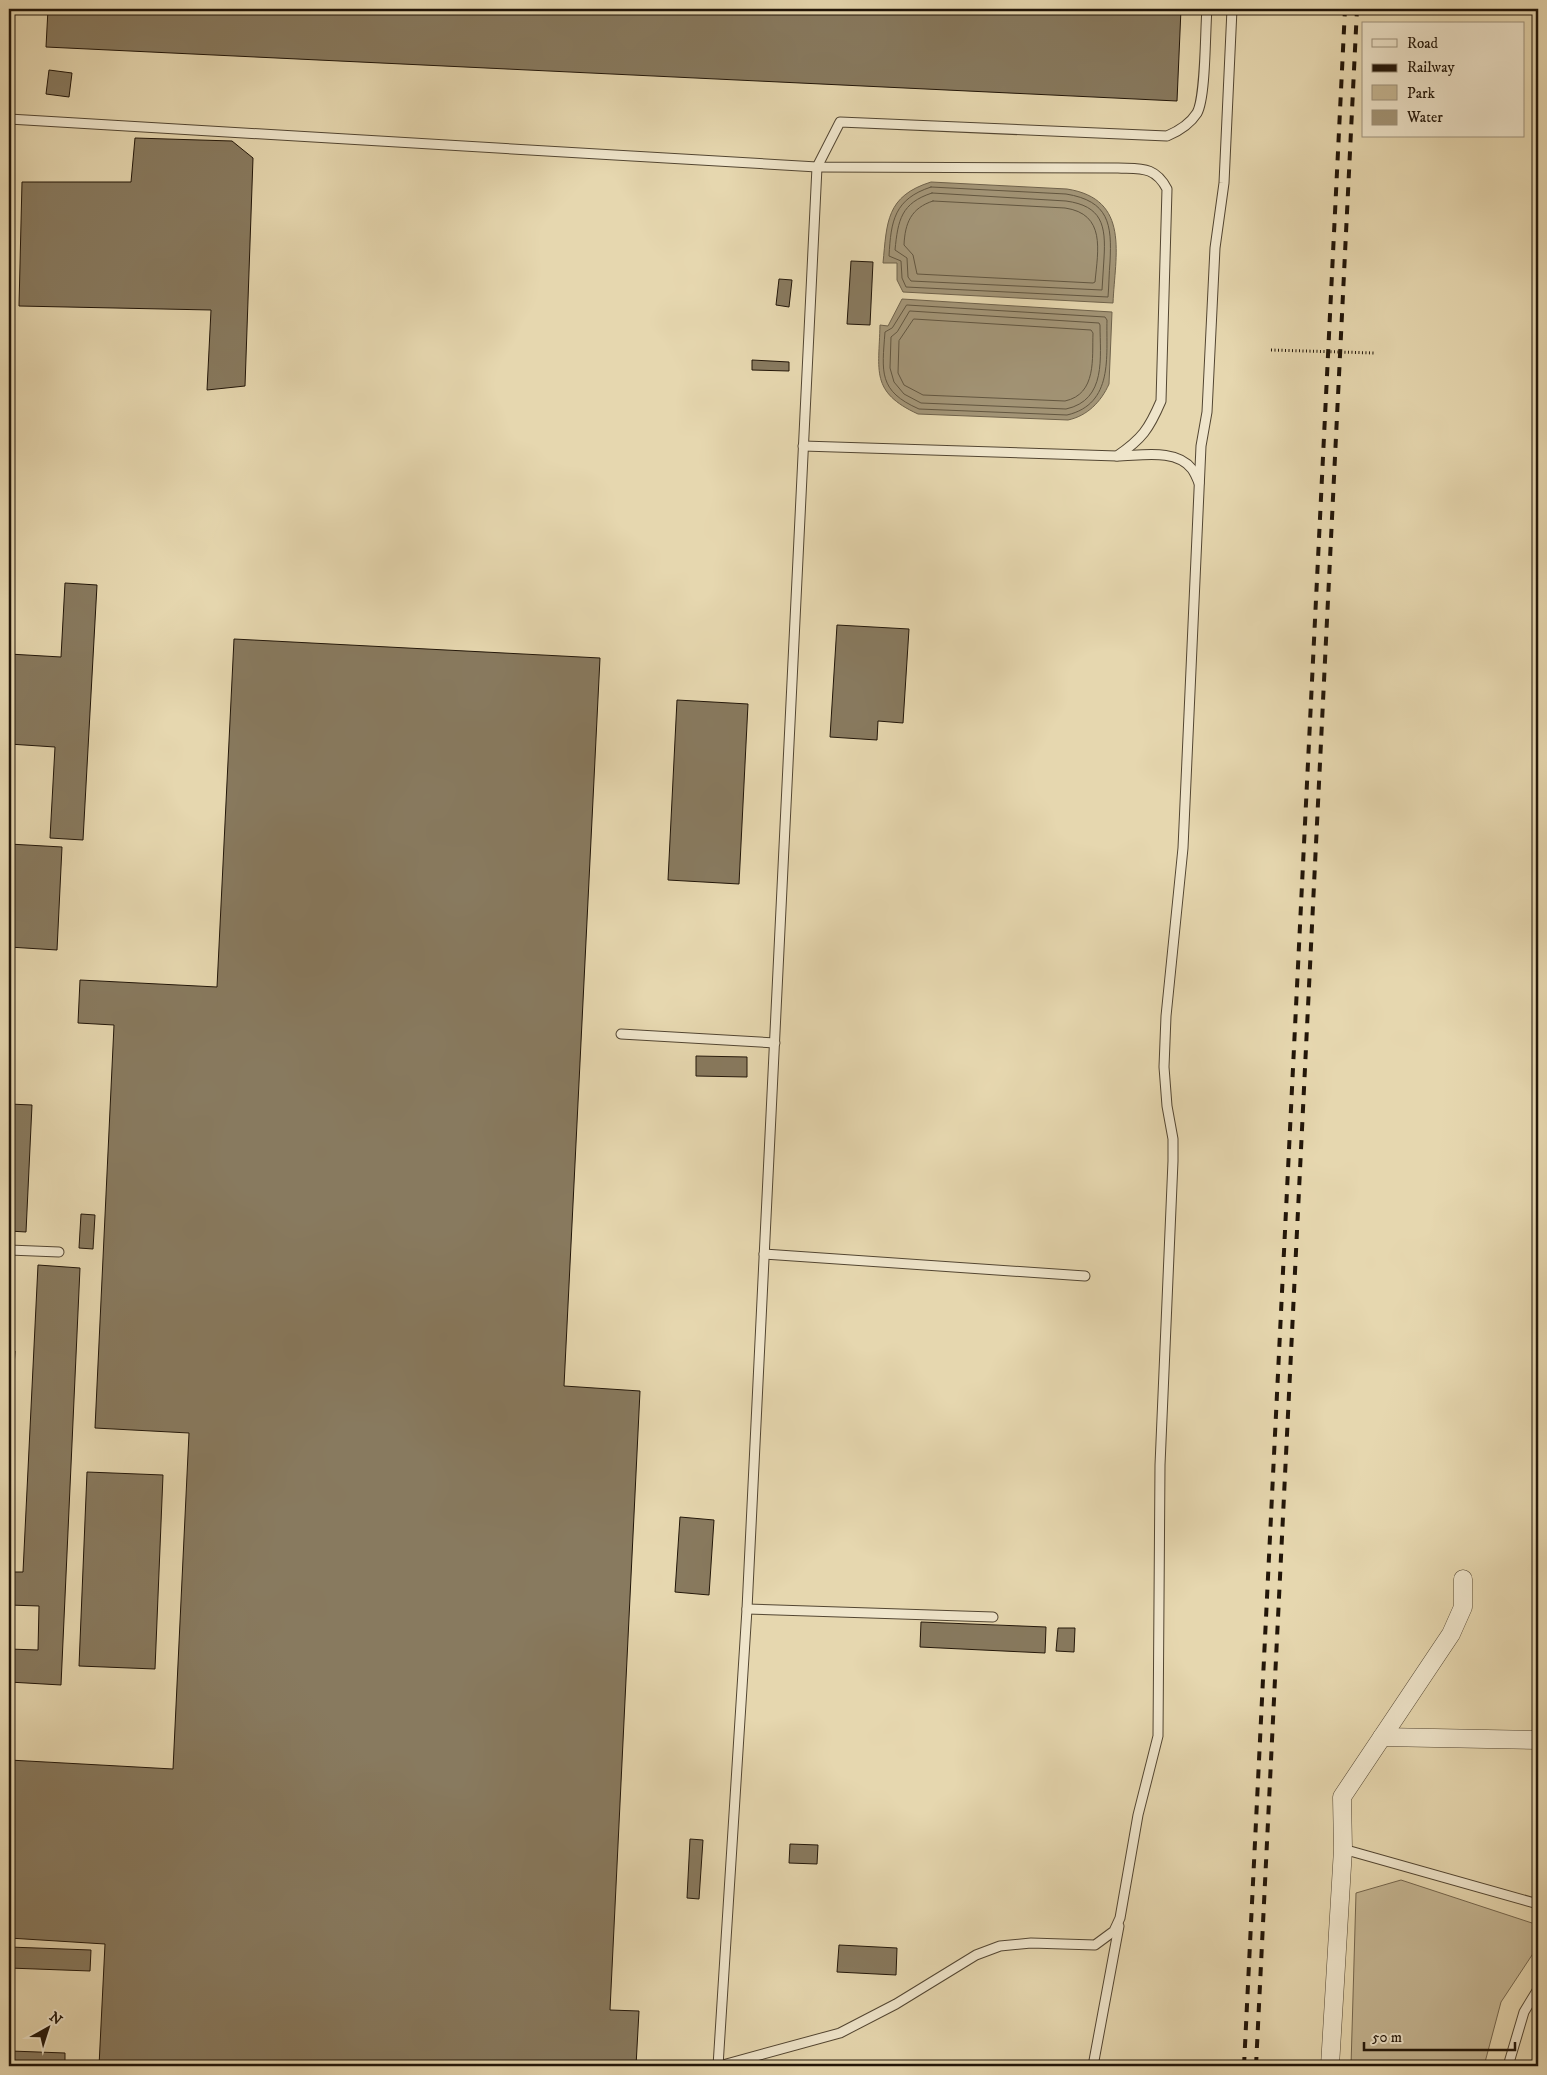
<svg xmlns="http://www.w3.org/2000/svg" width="1547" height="2075" font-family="'IM FELL DW Pica',serif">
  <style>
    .green { fill: #c5b693; stroke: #74664e }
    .water { fill: #a39577; stroke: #6f624b }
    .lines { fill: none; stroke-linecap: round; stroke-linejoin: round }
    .shore { stroke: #625640; stroke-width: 1 }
    .building { fill: #887a5f; stroke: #221609 }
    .lane-casing { stroke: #534632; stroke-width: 11 }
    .street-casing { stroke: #534632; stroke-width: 19 }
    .lane { stroke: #efe5cb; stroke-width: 9 }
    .street { stroke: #efe5cb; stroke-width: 18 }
    .rail { stroke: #221609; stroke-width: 4; stroke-dasharray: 9 9; stroke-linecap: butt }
    .path-bridge { stroke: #221609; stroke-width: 3; stroke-dasharray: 1 2.5; stroke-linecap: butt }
  </style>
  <rect width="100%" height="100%" fill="#e6d7af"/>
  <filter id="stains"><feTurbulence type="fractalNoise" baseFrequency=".004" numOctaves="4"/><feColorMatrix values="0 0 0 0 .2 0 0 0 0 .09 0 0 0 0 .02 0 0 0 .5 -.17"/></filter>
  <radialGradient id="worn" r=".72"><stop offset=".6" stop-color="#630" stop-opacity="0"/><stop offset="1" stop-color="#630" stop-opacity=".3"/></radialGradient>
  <path class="green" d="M 1401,1880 L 1538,1925 L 1538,1946 L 1501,2002 L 1484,2066 L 1351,2066 L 1356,1893 Z"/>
  <g class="water">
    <path d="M 931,182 L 1067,189 C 1131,199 1115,255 1113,303 L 903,292 L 897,280 L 897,263 L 883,263 C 887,222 886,196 931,182 Z"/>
    <path d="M 902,299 L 1112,312 L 1109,384 C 1101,402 1087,416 1068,420 L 918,414 C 870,392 879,371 880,325 L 888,326 Z"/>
  </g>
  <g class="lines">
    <g class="shore">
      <path d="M 931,187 L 1066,194 C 1109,201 1112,224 1110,262 C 1109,273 1109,285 1108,297 L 906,287 L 902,278 L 901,261 L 889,256 C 891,221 894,199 931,187 Z"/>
      <path d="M 932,193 L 1066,201 C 1102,206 1106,225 1104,258 C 1103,269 1103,279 1102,290 L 911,281 L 908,277 L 907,258 L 895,250 C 898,220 901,203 932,193 Z"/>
      <path d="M 933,201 L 1065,208 C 1106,214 1098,250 1095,282 L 1093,283 L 917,274 L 913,255 L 904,245 C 905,223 911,208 933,201 Z"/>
      <path d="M 907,305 L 1105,317 L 1107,320 C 1106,356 1114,404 1067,415 L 919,409 C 878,391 882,372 885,332 L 892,328 Z"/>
      <path d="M 910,311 L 1099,323 L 1100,325 C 1100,357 1107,400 1066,409 L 921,403 L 904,394 L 894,382 L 890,368 L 891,337 L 897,332 Z"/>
      <path d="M 914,319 L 1091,330 L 1093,333 C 1092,358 1097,394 1065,401 L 923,395 L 904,385 L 898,373 L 899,341 Z"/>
    </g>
  </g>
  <g class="building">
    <path d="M 48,9 L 1181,9 L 1177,101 L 46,47 Z"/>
    <path d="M 49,70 L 72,73 L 69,97 L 46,94 Z"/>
    <path d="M 135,138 L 232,141 L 253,158 L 245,386 L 207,390 L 211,310 L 19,306 L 22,182 L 131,182 Z"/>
    <path d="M 851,261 L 873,262 L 870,325 L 847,324 Z"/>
    <path d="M 779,279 L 792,280 L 789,307 L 776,305 Z"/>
    <path d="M 752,360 L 789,362 L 789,371 L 752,370 Z"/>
    <path d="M 65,583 L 97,585 L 83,840 L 50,838 L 55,747 L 9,744 L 9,654 L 61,657 Z"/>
    <path d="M 837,625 L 909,629 L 903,723 L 878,721 L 877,740 L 830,737 Z"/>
    <path d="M 234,639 L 600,658 L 564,1386 L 640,1391 L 610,2010 L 639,2011 L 636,2066 L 99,2066 L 105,1944 L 9,1938 L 9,1760 L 173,1769 L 189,1433 L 95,1428 L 114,1025 L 78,1023 L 80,980 L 217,987 Z"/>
    <path d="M 677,700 L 748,704 L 739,884 L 668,880 Z"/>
    <path d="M 9,844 L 62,847 L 57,950 L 9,947 Z"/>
    <path d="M 696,1056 L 747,1057 L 747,1077 L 696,1076 Z"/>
    <path d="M 9,1104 L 32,1105 L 26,1232 L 9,1231 Z"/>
    <path d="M 81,1214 L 95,1215 L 93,1249 L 79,1248 Z"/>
    <path d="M 38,1265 L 80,1268 L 61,1685 L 9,1682 L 9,1649 L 38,1650 L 39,1606 L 9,1605 L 9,1572 L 23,1572 Z"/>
    <path d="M 9,1351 L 15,1351 L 9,1450 Z"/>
    <path d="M 87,1472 L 163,1475 L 155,1669 L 79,1666 Z"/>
    <path d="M 680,1517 L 714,1520 L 709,1595 L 675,1592 Z"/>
    <path d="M 921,1622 L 1046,1627 L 1045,1653 L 920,1647 Z"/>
    <path d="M 1058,1628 L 1075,1628 L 1074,1652 L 1056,1651 Z"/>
    <path d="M 690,1839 L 703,1840 L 699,1899 L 687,1898 Z"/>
    <path d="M 790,1844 L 818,1845 L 817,1864 L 789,1863 Z"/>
    <path d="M 839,1945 L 897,1948 L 896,1975 L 837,1972 Z"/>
    <path d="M 9,1947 L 91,1950 L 90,1971 L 9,1968 Z"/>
    <path d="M 11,2051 L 65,2053 L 65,2066 L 10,2066 Z"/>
  </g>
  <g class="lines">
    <g class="lane-casing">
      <g id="lane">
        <path d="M 9,119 L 817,167 L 1118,168 C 1141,169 1155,166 1167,189 L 1161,401 C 1149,429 1142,439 1117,456 L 803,446"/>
        <path d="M 1117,456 C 1140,456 1176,448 1192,469 C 1195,473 1197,478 1199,483"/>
        <path d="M 621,1034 L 775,1043"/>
        <path d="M 9,1250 L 59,1252"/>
        <path d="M 764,1254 L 1085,1276"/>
        <path d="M 747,1609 L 993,1617"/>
        <path d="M 1343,1849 L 1538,1904"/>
        <path d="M 718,2066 L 747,1609 L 817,167 L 840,122 L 1167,136 C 1179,131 1190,124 1197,113 C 1206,97 1205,30 1207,9"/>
        <path d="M 719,2066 L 840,2033 L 896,2004 L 976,1955 L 1000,1946 L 1031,1943 L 1095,1945 L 1114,1931 L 1120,1918 L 1138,1815 L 1158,1736 L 1160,1465 L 1173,1161 L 1173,1139 L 1167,1106 L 1164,1067 L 1166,1016 L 1183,848 L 1201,446 L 1207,412 L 1215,248 L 1224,183 L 1232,9"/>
        <path d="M 1093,2066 L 1119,1926"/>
        <path d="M 1508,2066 L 1524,2012 L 1538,1989"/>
      </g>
    </g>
    <g class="street-casing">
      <g id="street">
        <path d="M 1382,1737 L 1538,1740"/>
        <path d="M 1330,2066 L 1343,1849 L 1342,1797 L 1451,1634 L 1463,1607 L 1463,1579"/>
      </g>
    </g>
    <use href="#lane" class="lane"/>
    <use href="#street" class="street"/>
    <g class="rail">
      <path d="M 1244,2066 L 1345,9"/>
      <path d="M 1256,2066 L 1357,9"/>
    </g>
    <path class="path-bridge" d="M 1271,350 L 1374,353"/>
  </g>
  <rect width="1547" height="2075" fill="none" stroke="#e6d7af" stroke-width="30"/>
  <rect x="10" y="10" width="1527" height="2055" fill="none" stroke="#221609" stroke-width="2.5"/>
  <rect x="15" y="15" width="1517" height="2045" fill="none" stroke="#221609"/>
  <rect x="1362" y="22" width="162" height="115" fill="#efe5cb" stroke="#9d927d"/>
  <rect x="1372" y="39" width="25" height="8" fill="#efe5cb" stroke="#9d927d"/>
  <text x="1407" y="48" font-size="15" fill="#221609">Road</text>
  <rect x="1372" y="64" width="25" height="8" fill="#221609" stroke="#9d927d"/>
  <text x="1407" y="72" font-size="15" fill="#221609">Railway</text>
  <rect x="1372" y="85" width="25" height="15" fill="#c5b693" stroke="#9d927d"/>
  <text x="1407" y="98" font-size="15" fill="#221609">Park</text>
  <rect x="1372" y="110" width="25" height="15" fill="#a39577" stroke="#9d927d"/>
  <text x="1407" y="122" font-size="15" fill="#221609">Water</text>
  <g transform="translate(48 2028) rotate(39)" stroke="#efe5cb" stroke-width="4" paint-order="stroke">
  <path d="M0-4L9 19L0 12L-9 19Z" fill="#221609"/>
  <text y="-8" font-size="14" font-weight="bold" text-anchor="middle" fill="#221609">N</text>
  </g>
  <path d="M1364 2042v8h151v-8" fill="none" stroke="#221609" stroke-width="2.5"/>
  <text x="1372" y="2042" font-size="15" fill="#221609" stroke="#efe5cb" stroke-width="4" paint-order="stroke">50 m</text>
  <rect width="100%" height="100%" filter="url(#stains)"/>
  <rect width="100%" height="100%" fill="url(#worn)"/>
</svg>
